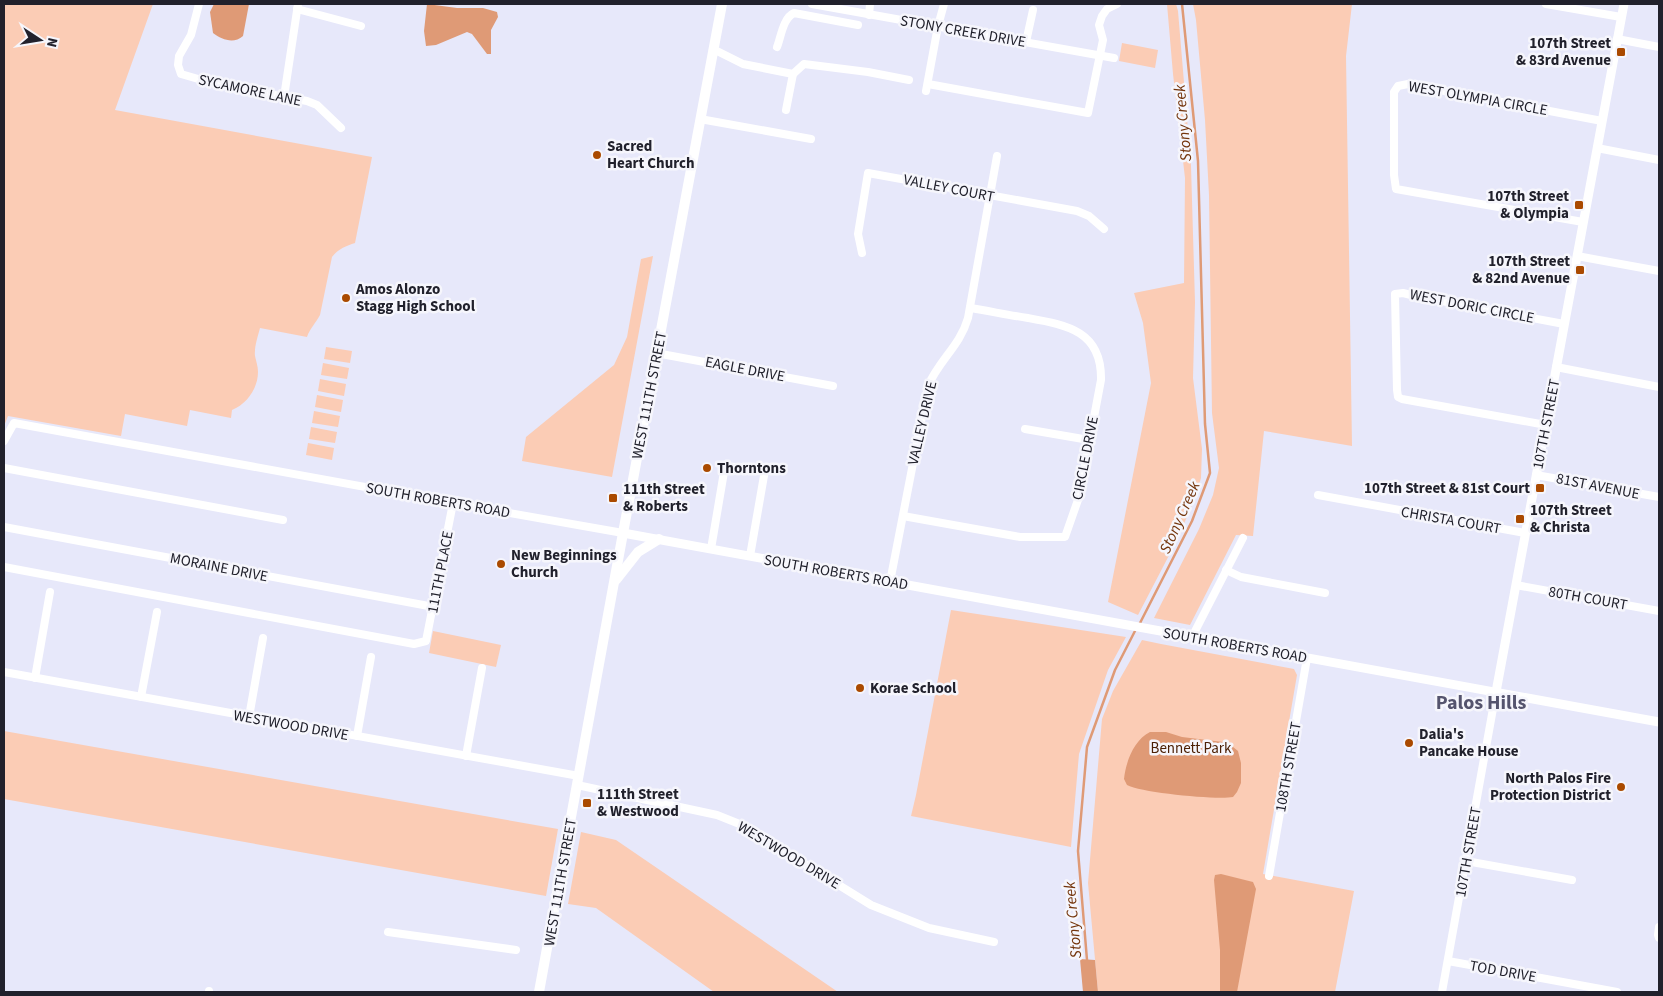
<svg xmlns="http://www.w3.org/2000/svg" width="1663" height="996" font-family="'Source Sans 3',sans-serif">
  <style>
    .green { fill: #fbccb5 }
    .water { fill: #df9a76 }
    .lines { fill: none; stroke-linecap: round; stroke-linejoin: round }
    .stream { stroke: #df9a76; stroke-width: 2.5 }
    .minor { stroke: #fff; stroke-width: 8 }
    .tertiary { stroke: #fff; stroke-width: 9 }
    .secondary { stroke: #fff; stroke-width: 10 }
    .poi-dot { fill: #aa4a00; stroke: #f6f6fc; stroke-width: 2 }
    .labels { text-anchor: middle; stroke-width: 5; stroke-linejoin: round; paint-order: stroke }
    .street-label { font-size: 15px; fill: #21212c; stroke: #f6f6fc }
    .poi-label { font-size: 15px; font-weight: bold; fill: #21212c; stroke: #f6f6fc; text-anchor: start }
    .park-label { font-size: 15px; fill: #4c2005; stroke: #f6f6fc }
    .water-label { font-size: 16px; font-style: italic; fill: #74350c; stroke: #f6f6fc }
    .district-label { font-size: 20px; font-weight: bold; fill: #55546e; stroke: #f6f6fc }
  </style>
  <rect width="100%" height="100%" fill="#e7e8fa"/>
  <g class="green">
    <path d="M 4,4 L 153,4 L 115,110 L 372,157 L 355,243 C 346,246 338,249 332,257 L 320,315 C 316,323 310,328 307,337 L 260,328 C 258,336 254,347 255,356 C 256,361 258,366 258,372 C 258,388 247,404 232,410 L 231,418 L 190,410 L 187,426 L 125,414 L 121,436 L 8,416 L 4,426 Z"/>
    <path d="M 1167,4 L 1176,4 L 1178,11 L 1191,166 L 1195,302 L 1193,378 L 1202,449 L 1201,478 L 1195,498 L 1177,540 L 1138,615 L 1108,602 L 1151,383 L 1143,323 L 1134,293 L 1184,283 L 1185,178 L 1173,74 Z"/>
    <path d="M 1193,4 L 1352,4 L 1346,56 L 1352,446 L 1264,431 L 1253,536 L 1236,535 L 1190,625 L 1154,618 L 1199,529 L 1213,495 L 1219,468 L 1212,413 L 1209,195 L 1205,120 L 1196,20 Z"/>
    <path d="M 1122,43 L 1158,50 L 1155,68 L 1119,61 Z"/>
    <path d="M 653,256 L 612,477 L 522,461 L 526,437 L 614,365 L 627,337 L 641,259 Z"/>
    <path d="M 326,347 L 352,351 L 350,363 L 324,359 Z"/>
    <path d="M 323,363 L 349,368 L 347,379 L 321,375 Z"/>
    <path d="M 320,379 L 346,384 L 344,396 L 318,391 Z"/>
    <path d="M 317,395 L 343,400 L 341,412 L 315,407 Z"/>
    <path d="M 314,411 L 340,416 L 338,427 L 312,423 Z"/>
    <path d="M 311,427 L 337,432 L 335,443 L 309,439 Z"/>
    <path d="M 308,443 L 334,448 L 332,460 L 306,455 Z"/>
    <path d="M 951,610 L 1126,637 L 1108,670 L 1079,754 L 1071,847 L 911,816 L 916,795 Z"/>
    <path d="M 433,631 L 501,645 L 496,667 L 429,653 Z"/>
    <path d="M 1142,640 L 1161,644 L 1294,669 L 1297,675 L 1263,874 L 1354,891 L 1335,992 L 1098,992 L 1088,883 L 1102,719 L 1113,691 Z"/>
    <path d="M 4,731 L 558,829 L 546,896 L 4,799 Z"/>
    <path d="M 581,832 L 616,840 L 838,992 L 714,992 L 596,908 L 568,904 Z"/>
  </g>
  <g class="water">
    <path d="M 214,4 L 249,4 L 243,36 C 234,44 222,40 213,33 L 210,12 Z"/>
    <path d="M 427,4 L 457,8 L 483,8 L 497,12 L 498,17 L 491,30 L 491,54 L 487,54 L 472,34 L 467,32 L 436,45 L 426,46 L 424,31 Z"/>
    <path d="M 1150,732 L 1166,732 L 1182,737 L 1223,742 L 1233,747 L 1238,751 L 1241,763 L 1241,783 L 1237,792 L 1233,797 C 1217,800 1142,793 1127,785 L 1124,779 C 1126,761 1134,740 1150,732 Z"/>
    <path d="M 1221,874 L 1253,882 L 1256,889 L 1237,992 L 1220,992 L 1220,950 L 1214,880 L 1215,875 Z"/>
    <path d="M 1080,959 L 1095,960 L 1098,992 L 1083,992 Z"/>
  </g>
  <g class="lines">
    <g class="stream">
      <path d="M 1139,625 L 1192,521 L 1210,473 L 1205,424 L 1198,161 L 1182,4"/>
      <path d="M 1087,960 L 1078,851 L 1087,747 L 1115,670 L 1136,629"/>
    </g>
    <g class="minor">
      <path d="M 199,4 L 191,35 L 179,56 L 178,65 L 181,74 L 219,85 L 250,88 L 258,92 L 307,101 L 317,105 L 341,128"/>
      <path d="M 812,4 L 1114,58"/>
      <path d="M 1546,4 L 1621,17"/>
      <path d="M 297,9 L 361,26"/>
      <path d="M 869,15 L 870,4"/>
      <path d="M 1617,39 L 1659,47"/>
      <path d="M 1026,42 L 1033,10"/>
      <path d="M 777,47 C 781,37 783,18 794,13 L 858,25"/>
      <path d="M 713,49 L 743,64 L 793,74 L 804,64 L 868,72 L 909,80"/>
      <path d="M 928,84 L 1088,113 L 1103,40 L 1099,25 L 1102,16 L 1107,9 L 1117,4"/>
      <path d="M 926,91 L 938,26 L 944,4"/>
      <path d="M 284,97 L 298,4"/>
      <path d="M 786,110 L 793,74"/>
      <path d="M 700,119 L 811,139"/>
      <path d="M 1597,148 L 1659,160"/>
      <path d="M 1583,222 L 1396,189 L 1394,175 L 1394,92 L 1398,86 L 1408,84 L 1602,121"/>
      <path d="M 862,253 L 858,234 L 868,173 L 1077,211 L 1089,216 L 1104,229"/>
      <path d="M 1577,256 L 1659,271"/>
      <path d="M 656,353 L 833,386"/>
      <path d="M 1556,367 L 1659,387"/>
      <path d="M 1546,425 L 1402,399 L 1398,397 L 1397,390 L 1395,294 L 1403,293 L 1415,296 L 1564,324"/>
      <path d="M 1025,429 L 1089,440"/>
      <path d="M 4,441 L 14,423 L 453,503 L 623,533"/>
      <path d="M 4,468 L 283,520"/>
      <path d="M 1536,475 L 1659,497"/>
      <path d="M 1318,495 L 1525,533"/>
      <path d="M 903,516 L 1020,537 L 1065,537 L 1079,497 L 1101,380 C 1102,331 1067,325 1028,318 C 1008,315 989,311 970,308"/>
      <path d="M 4,527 L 434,607"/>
      <path d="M 711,549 L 725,466 L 765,470 L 750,556"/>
      <path d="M 4,567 L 414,644 L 426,641 L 453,503"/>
      <path d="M 1226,570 L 1241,577 L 1325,593"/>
      <path d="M 890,582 L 928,386 C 939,360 960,346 968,318 L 997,156"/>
      <path d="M 1516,585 L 1659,611"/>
      <path d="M 1192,637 L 1243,538"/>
      <path d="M 4,672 L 579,776"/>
      <path d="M 35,678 L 50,592"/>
      <path d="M 141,697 L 157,612"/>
      <path d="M 249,717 L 263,638"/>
      <path d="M 357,736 L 371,657"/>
      <path d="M 466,756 L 482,668"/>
      <path d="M 577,785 L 717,815 L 742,825 L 871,905 L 929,928 L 994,942"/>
      <path d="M 1466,861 L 1572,880"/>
      <path d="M 1269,876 L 1307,658"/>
      <path d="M 1659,927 L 1658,935 L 1659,938"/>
      <path d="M 388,932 L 516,950"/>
      <path d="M 1448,961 L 1617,992"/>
      <path d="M 209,992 L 209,991"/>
      <path d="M 1442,992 L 1496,692"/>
    </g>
    <g class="tertiary">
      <path d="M 623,533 L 1659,722"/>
      <path d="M 1496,692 L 1624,4"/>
    </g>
    <g class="secondary">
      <path d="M 616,580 L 638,552 L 659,539"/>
      <path d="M 539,992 L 623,533 L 722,4"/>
    </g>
  </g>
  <g class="poi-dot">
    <rect x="1616" y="47" width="10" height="10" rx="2.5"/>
    <circle cx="597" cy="155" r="5"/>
    <rect x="1574" y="200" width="10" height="10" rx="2.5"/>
    <rect x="1575" y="265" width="10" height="10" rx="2.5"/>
    <circle cx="346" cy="298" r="5"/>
    <circle cx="707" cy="468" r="5"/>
    <rect x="1535" y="483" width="10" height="10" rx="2.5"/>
    <rect x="608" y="493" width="10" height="10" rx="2.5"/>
    <rect x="1515" y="514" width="10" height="10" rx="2.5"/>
    <circle cx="501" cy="564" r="5"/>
    <circle cx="860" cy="688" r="5"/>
    <circle cx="1409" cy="743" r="5"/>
    <circle cx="1621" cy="787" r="5"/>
    <rect x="582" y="798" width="10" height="10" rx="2.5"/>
  </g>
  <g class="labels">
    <g class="street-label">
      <text transform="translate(963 31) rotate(10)" y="5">STONY CREEK DRIVE</text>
      <text transform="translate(250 90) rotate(12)" y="5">SYCAMORE LANE</text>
      <text transform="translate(1478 98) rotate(10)" y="5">WEST OLYMPIA CIRCLE</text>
      <text transform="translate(949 188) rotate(11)" y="5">VALLEY COURT</text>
      <text transform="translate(1472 306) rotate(11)" y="5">WEST DORIC CIRCLE</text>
      <text transform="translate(745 369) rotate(11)" y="5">EAGLE DRIVE</text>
      <text transform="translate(649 395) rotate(-79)" y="5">WEST 111TH STREET</text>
      <text transform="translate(922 423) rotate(-77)" y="5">VALLEY DRIVE</text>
      <text transform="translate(1546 424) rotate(-79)" y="5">107TH STREET</text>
      <text transform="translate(1085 458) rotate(-79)" y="5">CIRCLE DRIVE</text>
      <text transform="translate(1598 486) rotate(11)" y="5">81ST AVENUE</text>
      <text transform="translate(438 500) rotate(10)" y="5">SOUTH ROBERTS ROAD</text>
      <text transform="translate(1451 520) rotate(10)" y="5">CHRISTA COURT</text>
      <text transform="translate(219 567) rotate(11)" y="5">MORAINE DRIVE</text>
      <text transform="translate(440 572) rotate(-79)" y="5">111TH PLACE</text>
      <text transform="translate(836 572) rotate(10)" y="5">SOUTH ROBERTS ROAD</text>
      <text transform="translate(1588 598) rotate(10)" y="5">80TH COURT</text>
      <text transform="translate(1235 645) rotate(10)" y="5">SOUTH ROBERTS ROAD</text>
      <text transform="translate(291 725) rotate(10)" y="5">WESTWOOD DRIVE</text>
      <text transform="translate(1288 767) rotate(-80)" y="5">108TH STREET</text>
      <text transform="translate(1468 852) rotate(-80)" y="5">107TH STREET</text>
      <text transform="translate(789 855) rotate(31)" y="5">WESTWOOD DRIVE</text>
      <text transform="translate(560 882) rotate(-80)" y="5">WEST 111TH STREET</text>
      <text transform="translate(1503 971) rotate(10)" y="5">TOD DRIVE</text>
    </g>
    <g class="poi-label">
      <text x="1611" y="48" text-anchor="end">107th Street<tspan x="1611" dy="17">&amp; 83rd Avenue</tspan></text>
      <text x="607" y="151">Sacred<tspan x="607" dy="17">Heart Church</tspan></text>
      <text x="1569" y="201" text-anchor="end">107th Street<tspan x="1569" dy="17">&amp; Olympia</tspan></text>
      <text x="1570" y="266" text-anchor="end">107th Street<tspan x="1570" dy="17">&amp; 82nd Avenue</tspan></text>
      <text x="356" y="294">Amos Alonzo<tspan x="356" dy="17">Stagg High School</tspan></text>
      <text x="717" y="473">Thorntons</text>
      <text x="1530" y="493" text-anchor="end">107th Street &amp; 81st Court</text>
      <text x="623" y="494">111th Street<tspan x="623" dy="17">&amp; Roberts</tspan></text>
      <text x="1530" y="515">107th Street<tspan x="1530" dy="17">&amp; Christa</tspan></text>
      <text x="511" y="560">New Beginnings<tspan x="511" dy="17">Church</tspan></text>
      <text x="870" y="693">Korae School</text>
      <text x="1419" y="739">Dalia's<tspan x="1419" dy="17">Pancake House</tspan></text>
      <text x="1611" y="783" text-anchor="end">North Palos Fire<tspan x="1611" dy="17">Protection District</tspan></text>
      <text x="597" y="799">111th Street<tspan x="597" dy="17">&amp; Westwood</tspan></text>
    </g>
    <g class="park-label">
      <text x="1191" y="753">Bennett Park</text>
    </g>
    <g class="water-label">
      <text transform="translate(1182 123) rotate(-95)" y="6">Stony Creek</text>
      <text transform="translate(1179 517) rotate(-66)" y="6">Stony Creek</text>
      <text transform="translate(1072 920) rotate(-95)" y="6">Stony Creek</text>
    </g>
    <g class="district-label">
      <text x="1481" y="709">Palos Hills</text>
    </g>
  </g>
  <rect width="1663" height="996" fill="none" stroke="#21212c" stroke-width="10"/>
  <g transform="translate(40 40) rotate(102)" stroke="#f6f6fc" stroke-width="4" paint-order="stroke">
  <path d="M0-4L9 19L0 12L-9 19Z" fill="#21212c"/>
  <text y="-8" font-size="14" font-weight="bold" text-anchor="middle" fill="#21212c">N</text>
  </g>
</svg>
